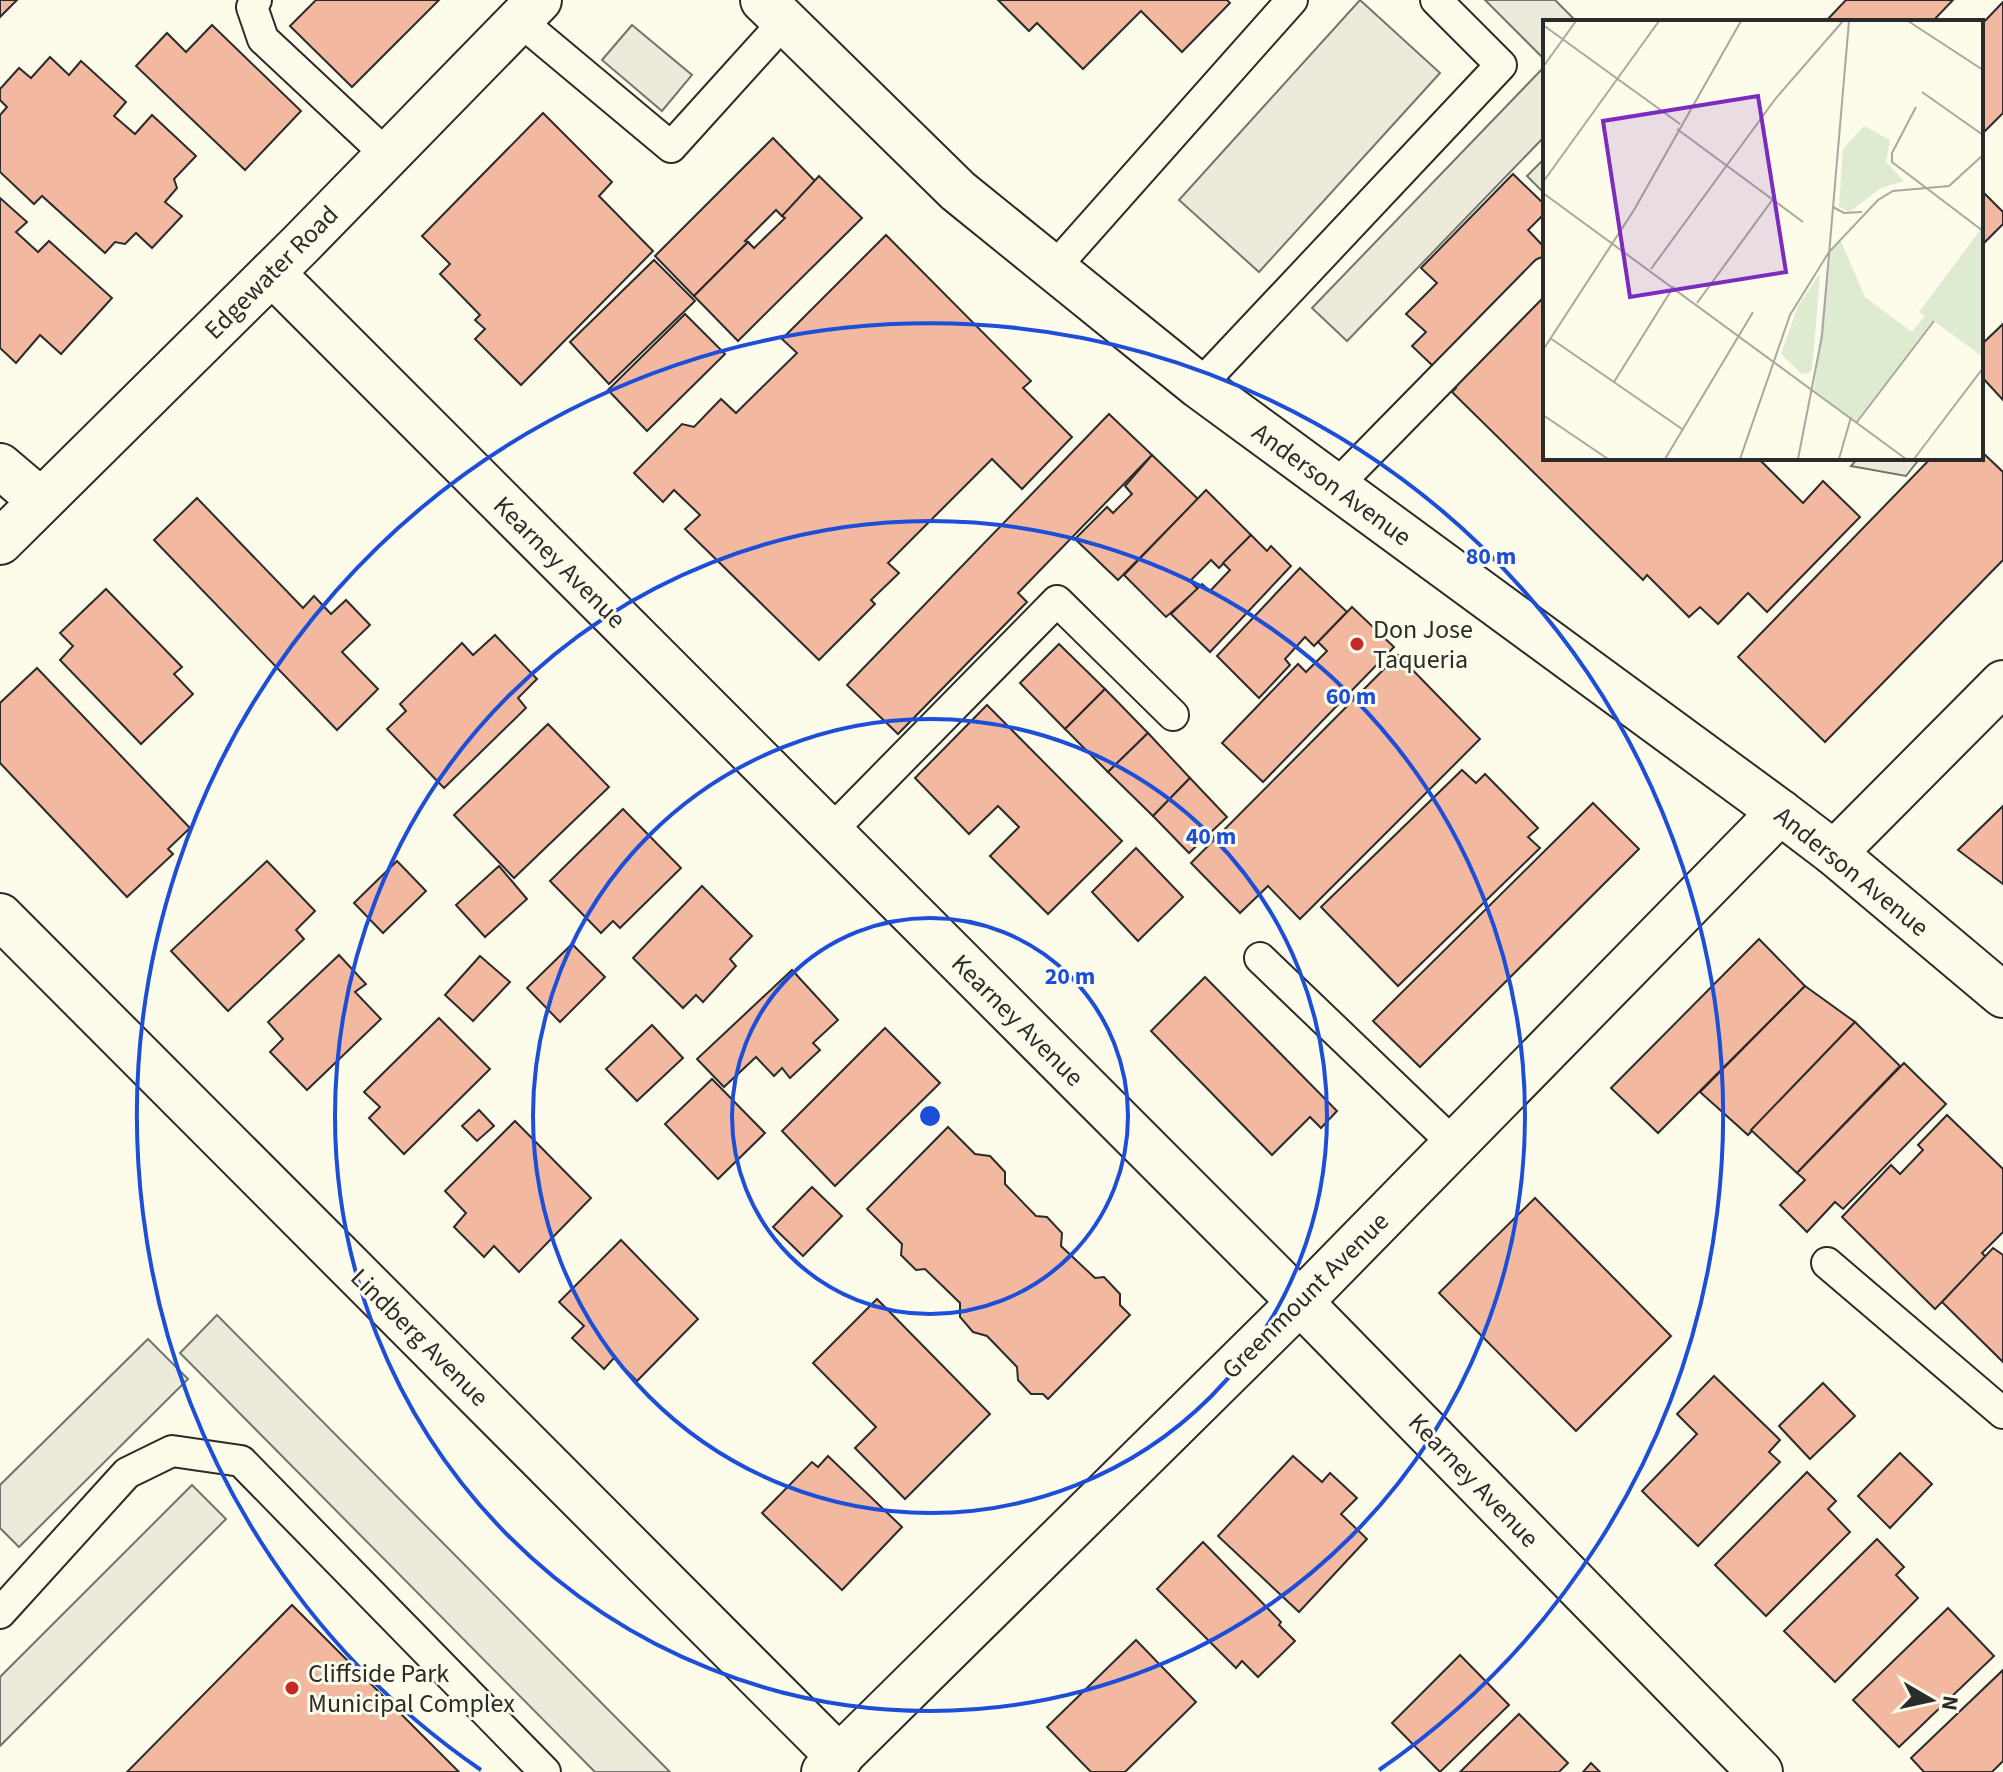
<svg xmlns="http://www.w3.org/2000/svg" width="2003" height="1772" font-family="'Source Sans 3',sans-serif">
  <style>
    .parking { fill: #eceadb; stroke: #74746e; stroke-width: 2 }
    .building { fill: #f2b8a0; stroke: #2b2b2b; stroke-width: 2 }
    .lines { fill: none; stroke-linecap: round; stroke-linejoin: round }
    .lane-casing { stroke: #2b2b2b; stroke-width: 34 }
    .street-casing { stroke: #2b2b2b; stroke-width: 48 }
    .secondary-casing { stroke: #2b2b2b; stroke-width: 48 }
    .lane { stroke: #fdfbea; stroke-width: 30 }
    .street { stroke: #fdfbea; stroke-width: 44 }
    .secondary { stroke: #fdfbea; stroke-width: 44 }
    .ring { fill: none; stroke: #1d4ed8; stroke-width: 4 }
    .poi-dot { fill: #c62828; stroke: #fdfbea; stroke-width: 3 }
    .labels { text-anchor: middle; stroke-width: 6; stroke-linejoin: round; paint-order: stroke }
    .street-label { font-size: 26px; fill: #2b2b2b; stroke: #fdfbea }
    .poi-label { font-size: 26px; fill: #2b2b2b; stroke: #fdfbea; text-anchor: start }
    .inset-road { fill: none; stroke: #a9a89e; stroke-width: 2 }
    .view { fill: #7b2cbf; fill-opacity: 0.15; stroke: #7b2cbf; stroke-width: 4 }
    .inset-edge { fill: none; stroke: #2b2b2b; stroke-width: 4 }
    .centre { fill: #1d4ed8; stroke: #fdfbea; stroke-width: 4 }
    .ring-label { font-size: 24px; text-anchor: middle; font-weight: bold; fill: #1d4ed8; stroke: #fdfbea; stroke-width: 6; stroke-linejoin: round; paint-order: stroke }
  </style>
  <rect width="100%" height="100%" fill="#fdfbea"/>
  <g class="parking">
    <path d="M 1360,0 L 1440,73 L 1259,272 L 1179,200 Z"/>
    <path d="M 1485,0 L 1555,0 L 1577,22 L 1545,22 L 1545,60 Z"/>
    <path d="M 632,25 L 692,75 L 662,111 L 602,60 Z"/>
    <path d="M 1545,66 L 1545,136 L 1347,341 L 1312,308 Z"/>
    <path d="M 1545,158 L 1545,194 L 1527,176 Z"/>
    <path d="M 1858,458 L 1920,458 L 1906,476 L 1851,466 Z"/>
    <path d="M 217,1315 L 670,1772 L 595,1772 L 180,1353 Z"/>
    <path d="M 148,1339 L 188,1379 L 19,1547 L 0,1528 L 0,1485 Z"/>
    <path d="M 192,1485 L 226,1519 L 0,1746 L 0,1677 Z"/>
  </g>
  <g class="building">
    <path d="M 0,0 L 17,0 L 0,17 Z"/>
    <path d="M 316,0 L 439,0 L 352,87 L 290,26 Z"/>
    <path d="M 998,0 L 1227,0 L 1230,3 L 1182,52 L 1141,11 L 1083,69 L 1037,23 L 1029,31 Z"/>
    <path d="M 1846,0 L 1953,0 L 1932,22 L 1825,22 Z"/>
    <path d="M 2003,2 L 2003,113 L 1981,135 L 1981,25 Z"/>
    <path d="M 212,25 L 301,111 L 245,170 L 136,66 L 167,33 L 186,52 Z"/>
    <path d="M 50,57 L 69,75 L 81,61 L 126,102 L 114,116 L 135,134 L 152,115 L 196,156 L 174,179 L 177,188 L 165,202 L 182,216 L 152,248 L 136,233 L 125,244 L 115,242 L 105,253 L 42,196 L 34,204 L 0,172 L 0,115 L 7,107 L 0,100 L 0,89 L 19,68 L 31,78 Z"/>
    <path d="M 543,113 L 612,182 L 599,196 L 653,251 L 521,385 L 475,339 L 485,329 L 475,320 L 480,315 L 440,274 L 450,264 L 422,236 Z"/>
    <path d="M 773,138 L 816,182 L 782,216 L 776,210 L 745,241 L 748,242 L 694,296 L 655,256 Z"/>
    <path d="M 1513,174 L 1545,205 L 1545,213 L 1528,230 L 1545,248 L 1545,458 L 1765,458 L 1761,461 L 1803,503 L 1823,481 L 1860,517 L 1767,612 L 1748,593 L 1718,624 L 1700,607 L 1689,617 L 1647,575 L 1643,580 L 1452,392 L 1456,388 L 1412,346 L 1426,332 L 1406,314 L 1437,283 L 1421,268 Z"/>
    <path d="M 819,176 L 862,218 L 738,341 L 694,296 L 748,242 L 754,248 L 785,218 L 782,216 Z"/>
    <path d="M 1981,190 L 2003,212 L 2003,224 L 1981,246 Z"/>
    <path d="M 0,198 L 27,222 L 16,232 L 38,252 L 49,241 L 112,298 L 61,354 L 40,335 L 16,363 L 0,348 Z"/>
    <path d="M 886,235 L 1031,381 L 1023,388 L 1072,437 L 1022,489 L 992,459 L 888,563 L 899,573 L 871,600 L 875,604 L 819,660 L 685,529 L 700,515 L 674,490 L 663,502 L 634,473 L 682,424 L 694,427 L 721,399 L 736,413 L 797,353 L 782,339 Z"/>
    <path d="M 654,260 L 695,301 L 609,384 L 570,342 Z"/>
    <path d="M 685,314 L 725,354 L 647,431 L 608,390 Z"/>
    <path d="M 2003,324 L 2003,400 L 1981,376 L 1981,345 Z"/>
    <path d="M 1109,414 L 1152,455 L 1018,593 L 1027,602 L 898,734 L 847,685 Z"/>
    <path d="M 1981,451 L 2003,472 L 2003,560 L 1825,742 L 1738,657 L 1931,458 L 1981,458 Z"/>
    <path d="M 1152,455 L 1198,499 L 1118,580 L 1075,539 L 1107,507 L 1113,513 L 1132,494 L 1125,486 Z"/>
    <path d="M 1206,490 L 1251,535 L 1219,568 L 1211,560 L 1190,581 L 1198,589 L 1166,617 L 1124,575 Z"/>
    <path d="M 197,498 L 303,608 L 314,596 L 331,614 L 346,600 L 370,625 L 342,652 L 378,689 L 337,730 L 154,540 Z"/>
    <path d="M 1251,535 L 1267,551 L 1271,546 L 1291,566 L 1210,652 L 1171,614 L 1202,584 L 1210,591 L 1230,570 L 1223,563 Z"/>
    <path d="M 1300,568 L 1347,612 L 1314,646 L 1305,637 L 1285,659 L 1290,665 L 1259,698 L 1217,656 Z"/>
    <path d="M 106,589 L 182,667 L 174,674 L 193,694 L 141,744 L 60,660 L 73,646 L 60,633 Z"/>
    <path d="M 1352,607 L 1394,647 L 1263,782 L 1222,743 L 1298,664 L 1306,672 L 1327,651 L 1318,642 Z"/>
    <path d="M 495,635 L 537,679 L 518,698 L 526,708 L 444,788 L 387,729 L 406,711 L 400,704 L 462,643 L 473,655 Z"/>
    <path d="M 1059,644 L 1105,689 L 1065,729 L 1020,683 Z"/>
    <path d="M 1398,655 L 1480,739 L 1300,919 L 1268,886 L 1240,913 L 1191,863 Z"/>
    <path d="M 37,668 L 190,828 L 168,849 L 173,854 L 127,897 L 0,763 L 0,703 Z"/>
    <path d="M 1105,689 L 1148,733 L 1108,772 L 1065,729 Z"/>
    <path d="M 987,705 L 1122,841 L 1048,914 L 990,856 L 1019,827 L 998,806 L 969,834 L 915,778 Z"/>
    <path d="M 548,724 L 609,787 L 514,878 L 454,815 Z"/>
    <path d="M 1148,733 L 1190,778 L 1153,816 L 1108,772 Z"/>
    <path d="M 1462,770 L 1476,783 L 1485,774 L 1538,828 L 1528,837 L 1540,848 L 1398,986 L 1321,907 Z"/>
    <path d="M 1190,778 L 1227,817 L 1189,853 L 1153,816 Z"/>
    <path d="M 1593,803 L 1639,849 L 1420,1067 L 1373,1021 Z"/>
    <path d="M 2003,806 L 2003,884 L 1958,850 Z"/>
    <path d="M 623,809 L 681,868 L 620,928 L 613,921 L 601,933 L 550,881 Z"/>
    <path d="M 1136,848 L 1183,897 L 1138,941 L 1092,892 Z"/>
    <path d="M 267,861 L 315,911 L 296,930 L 304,939 L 228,1011 L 171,951 Z"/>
    <path d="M 397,861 L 426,891 L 383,933 L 354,903 Z"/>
    <path d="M 499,866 L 527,899 L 485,937 L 456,905 Z"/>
    <path d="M 702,886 L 752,936 L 730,959 L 736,966 L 703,1002 L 696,995 L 683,1008 L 633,958 Z"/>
    <path d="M 1759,939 L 1805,986 L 1658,1133 L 1611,1088 Z"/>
    <path d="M 572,944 L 605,977 L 560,1022 L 527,988 Z"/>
    <path d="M 339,955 L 366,984 L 355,992 L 381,1019 L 307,1090 L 270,1052 L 283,1039 L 268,1022 Z"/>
    <path d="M 480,956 L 510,982 L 473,1021 L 445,995 Z"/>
    <path d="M 792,970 L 838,1020 L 813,1043 L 820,1050 L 790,1078 L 782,1068 L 774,1076 L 756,1057 L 724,1087 L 697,1059 Z"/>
    <path d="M 1205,977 L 1337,1111 L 1321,1128 L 1310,1117 L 1272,1155 L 1151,1031 Z"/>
    <path d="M 1805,986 L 1855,1022 L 1748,1135 L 1700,1092 Z"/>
    <path d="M 439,1018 L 490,1069 L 404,1154 L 369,1118 L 380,1107 L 364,1092 Z"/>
    <path d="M 1855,1022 L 1900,1066 L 1797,1173 L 1751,1130 Z"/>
    <path d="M 652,1025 L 683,1058 L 637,1101 L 606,1069 Z"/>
    <path d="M 885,1028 L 940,1083 L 835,1186 L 782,1131 Z"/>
    <path d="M 1904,1063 L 1946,1104 L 1843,1209 L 1835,1202 L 1807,1232 L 1780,1205 L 1805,1180 L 1797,1173 Z"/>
    <path d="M 712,1079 L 765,1133 L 718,1179 L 665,1124 Z"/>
    <path d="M 479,1110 L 494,1126 L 477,1141 L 462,1126 Z"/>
    <path d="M 1947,1115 L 2003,1169 L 2003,1232 L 1982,1253 L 1986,1257 L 1935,1309 L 1842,1217 L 1891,1165 L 1900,1174 L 1923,1150 L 1918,1145 Z"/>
    <path d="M 515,1121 L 591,1198 L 519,1272 L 494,1246 L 484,1257 L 454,1227 L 466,1213 L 445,1191 Z"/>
    <path d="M 948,1127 L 975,1154 L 990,1156 L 1005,1172 L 1005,1184 L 1036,1216 L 1047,1217 L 1062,1233 L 1061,1246 L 1095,1278 L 1104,1277 L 1120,1294 L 1120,1305 L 1130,1315 L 1048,1399 L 1043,1394 L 1031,1394 L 1018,1380 L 1017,1367 L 987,1336 L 973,1332 L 960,1317 L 960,1303 L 925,1269 L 916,1270 L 901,1255 L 902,1244 L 867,1209 Z"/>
    <path d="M 812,1187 L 842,1216 L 803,1256 L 773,1227 Z"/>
    <path d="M 1535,1198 L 1671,1336 L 1576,1431 L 1439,1293 Z"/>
    <path d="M 621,1240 L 698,1319 L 637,1381 L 614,1358 L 604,1369 L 572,1338 L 584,1326 L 559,1302 Z"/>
    <path d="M 1993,1248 L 2003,1255 L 2003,1362 L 1942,1302 Z"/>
    <path d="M 877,1299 L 990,1414 L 905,1499 L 855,1448 L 876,1427 L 813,1363 Z"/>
    <path d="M 1714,1376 L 1780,1440 L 1769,1452 L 1780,1462 L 1698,1546 L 1642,1491 L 1697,1434 L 1677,1414 Z"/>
    <path d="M 1823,1383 L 1855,1416 L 1810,1459 L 1779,1426 Z"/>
    <path d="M 1900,1453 L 1932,1484 L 1890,1528 L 1858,1496 Z"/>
    <path d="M 828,1456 L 902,1527 L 842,1590 L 762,1513 L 812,1462 L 818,1467 Z"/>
    <path d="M 1293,1456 L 1322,1482 L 1330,1473 L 1357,1498 L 1341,1514 L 1367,1539 L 1299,1612 L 1218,1536 Z"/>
    <path d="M 1807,1472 L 1836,1501 L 1828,1509 L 1850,1532 L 1766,1616 L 1715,1565 Z"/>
    <path d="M 1877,1539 L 1904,1567 L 1896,1575 L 1918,1598 L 1835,1682 L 1784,1631 Z"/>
    <path d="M 1203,1542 L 1281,1622 L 1279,1625 L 1295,1641 L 1258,1677 L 1242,1661 L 1236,1668 L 1157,1589 Z"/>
    <path d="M 292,1605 L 459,1772 L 127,1772 Z"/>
    <path d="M 1948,1608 L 1994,1656 L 1899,1747 L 1853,1700 Z"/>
    <path d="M 1136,1640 L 1196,1702 L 1125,1772 L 1091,1772 L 1047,1727 Z"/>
    <path d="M 1460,1655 L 1509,1705 L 1440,1772 L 1392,1723 Z"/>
    <path d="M 2003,1670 L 2003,1761 L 1992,1772 L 1924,1772 L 1911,1758 Z"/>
    <path d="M 1519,1714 L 1568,1763 L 1559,1772 L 1460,1772 Z"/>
    <path d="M 1591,1763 L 1600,1772 L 1583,1772 Z"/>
  </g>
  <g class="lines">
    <g class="lane-casing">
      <g id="lane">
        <path d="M 256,0 L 252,7 L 263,39 L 387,155"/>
        <path d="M 519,20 L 671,147 L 785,21"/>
        <path d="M 1054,268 L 1292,0"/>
        <path d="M 1199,386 L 1501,65 L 1436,0"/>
        <path d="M 1336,486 L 1545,273"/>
        <path d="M 830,832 L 1057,601 L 1173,715"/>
        <path d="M 1260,958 L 1454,1144"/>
        <path d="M 1827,1263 L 2003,1413"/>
        <path d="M 0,1613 L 127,1473 L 172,1451 L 241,1461 L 545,1772"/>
      </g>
    </g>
    <g class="street-casing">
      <g id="street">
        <path d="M 272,273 L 1300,1302 L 1760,1772"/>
        <path d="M 0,466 L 40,500"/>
        <path d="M 1834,853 L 2003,683"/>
        <path d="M 0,916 L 840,1758"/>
        <path d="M 824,1772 L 1300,1302 L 1780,812"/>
      </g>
    </g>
    <g class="secondary-casing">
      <g id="secondary">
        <path d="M 763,0 L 958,191 L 1199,386 L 1780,812 L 1834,853 L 2003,995"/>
        <path d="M 0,542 L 301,244 L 539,0"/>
      </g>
    </g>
    <use href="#lane" class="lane"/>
    <use href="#street" class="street"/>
    <use href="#secondary" class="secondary"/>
  </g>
  <g class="ring">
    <circle cx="930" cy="1116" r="198"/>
    <circle cx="930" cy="1116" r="397"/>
    <circle cx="930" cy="1116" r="595"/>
    <path d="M481 1770A793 793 0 1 1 1379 1770"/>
  </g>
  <g class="poi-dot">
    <circle cx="1357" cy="644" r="8"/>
    <circle cx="292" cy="1688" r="8"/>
  </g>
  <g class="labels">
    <g class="street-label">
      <text transform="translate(271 272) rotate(-45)" y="9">Edgewater Road</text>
      <text transform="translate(1332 484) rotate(36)" y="9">Anderson Avenue</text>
      <text transform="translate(560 562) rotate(45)" y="9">Kearney Avenue</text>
      <text transform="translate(1852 871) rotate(39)" y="9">Anderson Avenue</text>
      <text transform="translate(1018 1020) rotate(45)" y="9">Kearney Avenue</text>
      <text transform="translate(1305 1295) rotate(-45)" y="9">Greenmount Avenue</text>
      <text transform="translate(420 1337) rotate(45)" y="9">Lindberg Avenue</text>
      <text transform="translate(1474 1480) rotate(46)" y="9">Kearney Avenue</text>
    </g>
    <g class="poi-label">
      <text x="1373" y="638">Don Jose<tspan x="1373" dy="30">Taqueria</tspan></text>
      <text x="308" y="1682">Cliffside Park<tspan x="308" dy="30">Municipal Complex</tspan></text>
    </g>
  </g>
  <g transform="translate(1543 20)">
    <rect width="440" height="440" fill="#fdfbea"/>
    <path d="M 321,106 L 347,120 L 343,142 L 361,161 L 338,168 L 306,192 L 296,186 L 300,129 ZM 438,209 L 440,337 L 391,301 L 314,402 L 271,370 L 286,232 L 297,219 L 322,277 L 369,312 L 382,296 L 376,292 ZM 277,253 L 270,339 L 268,352 L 259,354 L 238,334 L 255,286 Z" fill="#deebd1"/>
    <path class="inset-road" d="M 365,1 L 440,50M 0,5 L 137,104M 0,47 L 33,1M 379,72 L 440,115M 373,87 L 349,133 L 349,142 L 440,211M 134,109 L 260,202M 0,162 L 116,1M 0,173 L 363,439M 290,187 L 301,193 L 319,192M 108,249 L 233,78 L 300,1M 154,283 L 230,179M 7,318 L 139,409M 0,330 L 91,190 L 198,1M 71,362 L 131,266M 0,395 L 65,439M 314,402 L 391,301M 122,439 L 210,292M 197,439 L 247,295 L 286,232 L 335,180 L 350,171 L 406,166 L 440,135M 255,439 L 279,316 L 306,1M 296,439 L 308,397M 371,439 L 440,348"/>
    <path class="view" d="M 215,76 L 243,252 L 87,277 L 60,101 Z"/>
    <rect width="440" height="440" class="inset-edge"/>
  </g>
  <circle cx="930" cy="1116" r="12" class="centre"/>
  <g class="ring-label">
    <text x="1491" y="564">80 m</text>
    <text x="1351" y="704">60 m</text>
    <text x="1211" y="844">40 m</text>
    <text x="1070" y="984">20 m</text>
  </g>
  <g transform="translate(1931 1700) rotate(99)" stroke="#fdfbea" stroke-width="6" paint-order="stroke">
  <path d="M0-6L14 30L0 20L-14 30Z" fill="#2b2b2b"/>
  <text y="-12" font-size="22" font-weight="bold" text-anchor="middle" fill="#2b2b2b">N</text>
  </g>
</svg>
